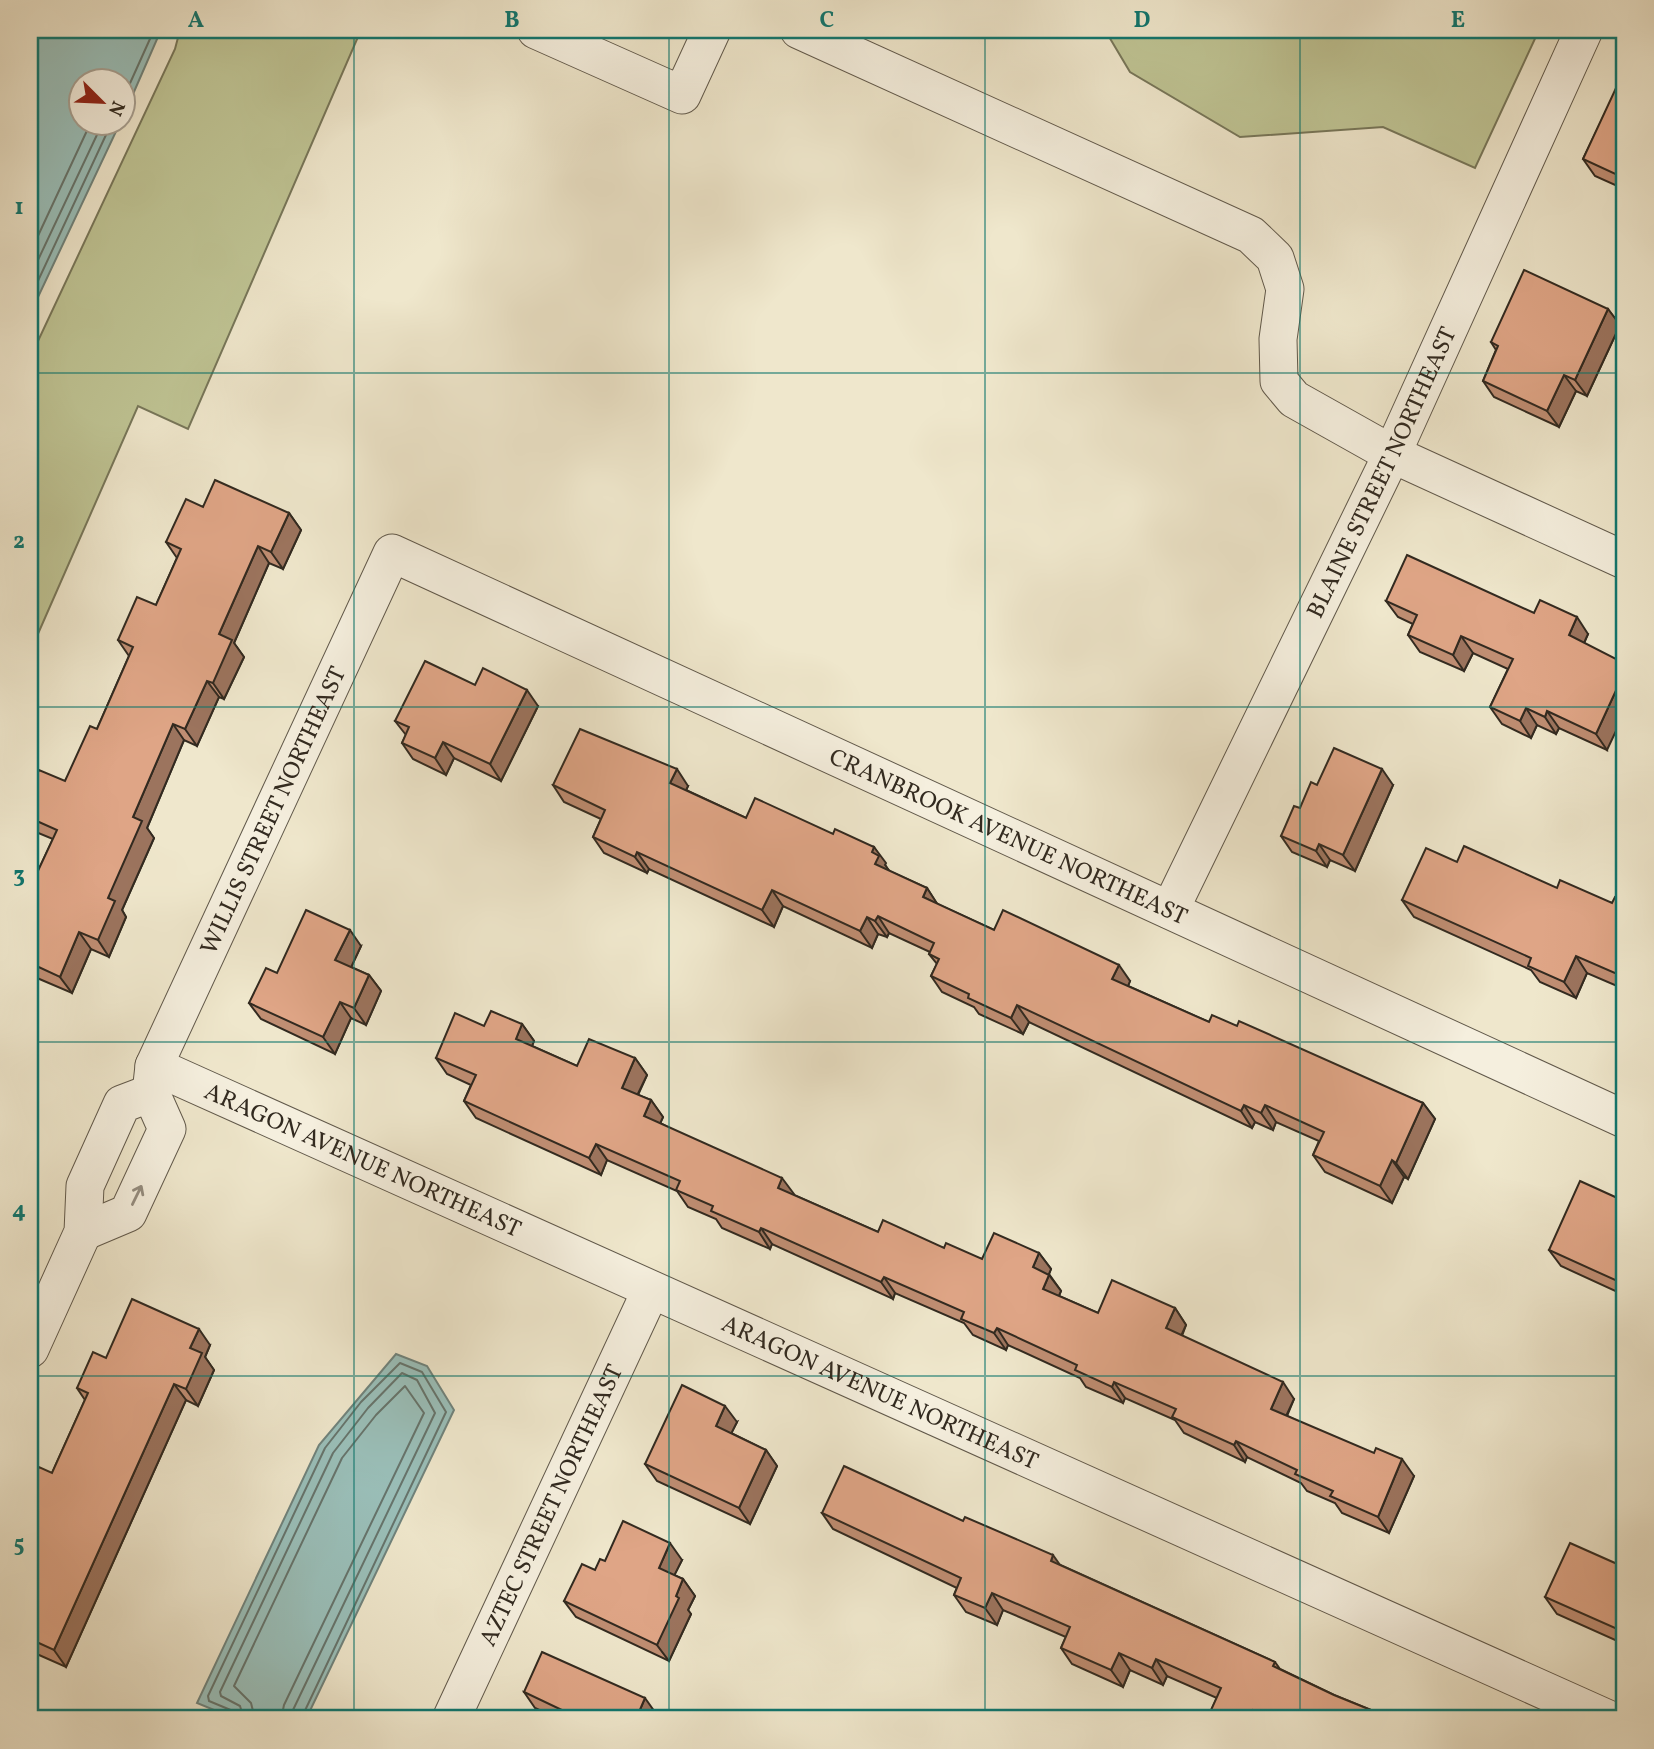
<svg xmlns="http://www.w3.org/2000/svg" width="1654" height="1749" font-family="Vollkorn,serif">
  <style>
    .green { fill: #bfc494; stroke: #78775a; stroke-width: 2 }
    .water { fill: #9abfb9; stroke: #70837c; stroke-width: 2 }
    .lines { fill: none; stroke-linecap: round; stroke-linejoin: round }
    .shore { stroke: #66746c; stroke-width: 2 }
    .minor-casing { stroke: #61594b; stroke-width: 39 }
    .minor { stroke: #f5efde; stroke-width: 37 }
    .wall { fill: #c08e73; stroke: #322a20; stroke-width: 2 }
    .shaded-wall { fill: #9c745e; stroke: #322a20; stroke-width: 2 }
    .building { fill: #dfa586; stroke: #322a20; stroke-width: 2 }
    .oneway { stroke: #948c7f }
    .grid { fill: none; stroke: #0f766e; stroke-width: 2; stroke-opacity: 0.55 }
    .labels { text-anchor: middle; stroke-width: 5; stroke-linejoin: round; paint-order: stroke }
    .street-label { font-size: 24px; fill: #322a20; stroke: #f5efde }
    .neatline { fill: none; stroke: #0f766e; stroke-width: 2.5 }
    .grid-label { font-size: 23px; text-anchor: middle; font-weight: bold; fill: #0f766e }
  </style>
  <rect width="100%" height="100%" fill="#efe7cc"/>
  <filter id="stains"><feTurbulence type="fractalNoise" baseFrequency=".00286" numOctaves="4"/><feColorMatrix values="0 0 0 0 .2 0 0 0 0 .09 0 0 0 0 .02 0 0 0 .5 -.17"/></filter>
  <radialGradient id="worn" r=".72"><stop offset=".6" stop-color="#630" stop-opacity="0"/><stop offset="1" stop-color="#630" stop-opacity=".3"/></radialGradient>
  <g class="green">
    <path d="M 180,30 L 361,30 L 188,429 L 138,406 L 30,652 L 30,358 L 175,49 Z"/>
    <path d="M 1105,30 L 1539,30 L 1475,168 L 1383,127 L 1240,137 L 1130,72 Z"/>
  </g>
  <g class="water">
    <path d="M 30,30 L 161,30 L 123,117 L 122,80 L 80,80 L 80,122 L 120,123 L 30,314 Z"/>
    <path d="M 396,1354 L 427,1366 L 454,1410 L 306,1719 L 236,1719 L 197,1703 L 319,1445 Z"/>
  </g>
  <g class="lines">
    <g class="shore">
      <path d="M 122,101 L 154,30"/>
      <path d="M 30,253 L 91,122"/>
      <path d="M 30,277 L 103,122"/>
      <path d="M 30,298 L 112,122"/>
      <path d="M 235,1719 L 233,1711 L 209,1701 L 208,1696 L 325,1448 L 361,1402 L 400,1363 L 422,1372 L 446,1412 L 301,1719"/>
      <path d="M 244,1719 L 240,1706 L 221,1696 L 220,1692 L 333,1453 L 368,1408 L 402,1373 L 417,1380 L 435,1413 L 293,1710 L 292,1719"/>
      <path d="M 255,1719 L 251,1703 L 234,1686 L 342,1458 L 376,1415 L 405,1386 L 424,1413 L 284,1705 L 281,1719"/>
    </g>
    <g class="minor-casing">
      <g id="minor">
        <path d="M 536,30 L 682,95 L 712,30"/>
        <path d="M 799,30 L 1251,235 L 1275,258 L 1285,289 L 1278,339 L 1279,381 L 1294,399 L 1392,454 L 1624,560"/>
        <path id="s1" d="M 1170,910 L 1392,454 L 1584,30"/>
        <path id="s2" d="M 154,1066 L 1608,1719"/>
        <path id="s3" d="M 83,1232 L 128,1213 L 167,1129 L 151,1093 L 154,1066 L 392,553 L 1624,1119"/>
        <path d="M 30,1349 L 83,1232 L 85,1186 L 122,1104 L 151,1093"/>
        <path id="s4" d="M 451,1719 L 651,1290"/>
      </g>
    </g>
    <use href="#minor" class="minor"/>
  </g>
  <g class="wall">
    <path d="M 1624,74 L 1624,189 L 1595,176 L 1583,159 Z"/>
    <path d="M 1608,309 L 1620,325 L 1587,396 L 1576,391 L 1559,427 L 1494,397 L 1483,381 L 1496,350 L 1491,342 Z"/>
    <path d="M 203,507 L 289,513 L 301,530 L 283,569 L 269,563 L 234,643 L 244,657 L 224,699 L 219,697 L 197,746 L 184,740 L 147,828 L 154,838 L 122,910 L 126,917 L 109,957 L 91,949 L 72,993 L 30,975 L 30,888 L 53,839 L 31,830 L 30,828 L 30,790 L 65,781 L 97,729 L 129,656 L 118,640 L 156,605 L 177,558 L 166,542 Z"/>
    <path d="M 1386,601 L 1534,613 L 1588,634 L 1584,643 L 1607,750 L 1559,728 L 1556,734 L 1537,725 L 1531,738 L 1502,724 L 1490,707 L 1508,669 L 1473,653 L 1464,671 L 1420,652 L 1408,635 L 1413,624 L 1398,617 Z"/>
    <path d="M 475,685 L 538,706 L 501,781 L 454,758 L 446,775 L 413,759 L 402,743 L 406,735 L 395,721 Z"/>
    <path d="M 553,785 L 688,786 L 686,790 L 746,818 L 833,834 L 874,847 L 889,871 L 927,888 L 937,904 L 994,930 L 1130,981 L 1128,986 L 1209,1022 L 1237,1026 L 1423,1103 L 1435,1119 L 1408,1179 L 1404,1177 L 1392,1203 L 1325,1172 L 1313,1155 L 1319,1141 L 1276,1122 L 1273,1130 L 1255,1122 L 1252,1128 L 1029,1022 L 1023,1034 L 979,1014 L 974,1007 L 942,992 L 931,976 L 937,964 L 929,954 L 930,952 L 889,933 L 887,937 L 878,934 L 872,948 L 783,906 L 774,927 L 649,869 L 647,873 L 604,853 L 593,837 L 601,819 L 564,802 Z"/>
    <path d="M 1317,785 L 1393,785 L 1355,871 L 1330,860 L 1327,867 L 1292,852 L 1281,836 Z"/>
    <path d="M 1457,862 L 1612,903 L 1624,901 L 1624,989 L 1587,973 L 1576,998 L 1540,982 L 1531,970 L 1414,917 L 1402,900 Z"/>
    <path d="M 361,946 L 351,967 L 369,975 L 381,991 L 366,1025 L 351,1018 L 335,1054 L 261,1019 L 249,1003 L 277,973 Z"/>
    <path d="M 522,1024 L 534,1041 L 532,1046 L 577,1066 L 635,1058 L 647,1075 L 638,1095 L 651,1100 L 663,1117 L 660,1123 L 794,1195 L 878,1232 L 944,1248 L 982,1259 L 1039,1253 L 1051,1269 L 1049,1274 L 1061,1291 L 1059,1296 L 1098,1313 L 1175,1308 L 1186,1325 L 1182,1336 L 1294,1399 L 1287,1416 L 1414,1476 L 1389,1533 L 1342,1513 L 1335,1503 L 1307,1491 L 1301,1483 L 1247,1457 L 1245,1462 L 1184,1433 L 1175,1420 L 1125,1398 L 1123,1403 L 1086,1387 L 1080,1378 L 1008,1345 L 1006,1350 L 973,1335 L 964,1323 L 895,1293 L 893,1299 L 772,1244 L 770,1249 L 722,1228 L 716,1219 L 688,1207 L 677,1191 L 607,1160 L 601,1175 L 476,1118 L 464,1101 L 471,1085 L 447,1074 L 436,1058 L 484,1026 Z"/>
    <path d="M 1624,1201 L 1624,1295 L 1561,1266 L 1549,1250 Z"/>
    <path d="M 210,1345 L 205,1357 L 214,1370 L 198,1406 L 186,1400 L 66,1667 L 30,1651 L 30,1490 L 52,1473 L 85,1400 L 77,1388 L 106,1358 Z"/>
    <path d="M 737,1422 L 731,1433 L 766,1450 L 777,1466 L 750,1524 L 657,1481 L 645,1464 Z"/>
    <path d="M 822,1513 L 963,1521 L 1275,1662 L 1280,1669 L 1334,1695 L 1393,1719 L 1207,1719 L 1217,1698 L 1167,1676 L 1163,1685 L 1130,1670 L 1123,1687 L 1072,1664 L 1061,1648 L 1066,1637 L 1003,1610 L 997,1625 L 966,1612 L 954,1595 L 957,1588 L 833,1529 Z"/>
    <path d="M 682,1560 L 674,1575 L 683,1579 L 695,1596 L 688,1610 L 691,1614 L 669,1661 L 576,1617 L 564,1601 L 605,1561 Z"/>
    <path d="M 1624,1567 L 1624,1644 L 1557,1614 L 1545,1597 Z"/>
    <path d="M 524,1692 L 657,1715 L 654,1719 L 559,1719 L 535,1708 Z"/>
  </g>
  <g class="shaded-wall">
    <path d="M 1608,309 L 1620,325 L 1587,396 L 1575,380 Z"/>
    <path d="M 1564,375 L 1576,391 L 1559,427 L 1547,411 Z"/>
    <path d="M 289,513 L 301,530 L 283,569 L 271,552 Z"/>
    <path d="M 258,546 L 269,563 L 234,643 L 244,657 L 224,699 L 213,683 L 219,634 Z"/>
    <path d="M 1577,617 L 1588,634 L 1580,652 L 1569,635 Z"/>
    <path d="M 1461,636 L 1473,653 L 1464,671 L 1453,655 Z"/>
    <path d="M 1624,673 L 1624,714 L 1607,750 L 1596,734 Z"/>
    <path d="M 207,681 L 219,697 L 197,746 L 185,729 Z"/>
    <path d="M 527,690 L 538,706 L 501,781 L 490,764 Z"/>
    <path d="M 1526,708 L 1537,725 L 1531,738 L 1520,721 Z"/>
    <path d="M 1547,711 L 1559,728 L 1556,734 L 1545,717 Z"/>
    <path d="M 173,724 L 184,740 L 147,828 L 154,838 L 122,910 L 126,917 L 109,957 L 98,940 L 108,898 L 133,817 Z"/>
    <path d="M 443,742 L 454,758 L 446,775 L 435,758 Z"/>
    <path d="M 677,769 L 688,786 L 682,799 L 670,783 Z"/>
    <path d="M 1382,769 L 1393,785 L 1355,871 L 1343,855 Z"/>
    <path d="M 1319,844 L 1330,860 L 1327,867 L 1316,851 Z"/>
    <path d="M 874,847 L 886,863 L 885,865 L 891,873 L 875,864 L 872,852 Z"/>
    <path d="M 637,852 L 649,869 L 647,873 L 635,857 Z"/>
    <path d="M 927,888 L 938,905 L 923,897 Z"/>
    <path d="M 772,890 L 783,906 L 774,927 L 762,910 Z"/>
    <path d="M 878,916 L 889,933 L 887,937 L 875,921 Z"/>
    <path d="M 867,917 L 878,934 L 872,948 L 860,931 Z"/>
    <path d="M 350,930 L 361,946 L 347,976 L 335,960 Z"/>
    <path d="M 79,932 L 91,949 L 72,993 L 60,977 Z"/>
    <path d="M 1576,956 L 1587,973 L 1576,998 L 1564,982 Z"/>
    <path d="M 1119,965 L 1130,981 L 1124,996 L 1112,979 Z"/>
    <path d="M 369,975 L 381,991 L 366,1025 L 354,1008 Z"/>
    <path d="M 340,1002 L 351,1018 L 335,1054 L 323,1037 Z"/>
    <path d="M 1017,1005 L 1029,1022 L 1023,1034 L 1011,1018 Z"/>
    <path d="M 522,1024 L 534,1041 L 528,1056 L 516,1039 Z"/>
    <path d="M 635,1058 L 647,1075 L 633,1104 L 622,1088 Z"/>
    <path d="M 651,1100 L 663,1117 L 656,1133 L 644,1116 Z"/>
    <path d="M 1423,1103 L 1435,1119 L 1408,1179 L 1396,1163 Z"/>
    <path d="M 30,1104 L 37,1114 L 30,1130 Z"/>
    <path d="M 1244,1105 L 1255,1122 L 1252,1128 L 1241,1111 Z"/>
    <path d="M 1265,1105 L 1276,1122 L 1273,1130 L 1261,1113 Z"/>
    <path d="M 596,1144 L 607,1160 L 601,1175 L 589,1158 Z"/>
    <path d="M 1392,1160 L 1404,1177 L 1392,1203 L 1380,1186 Z"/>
    <path d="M 782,1178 L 794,1194 L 789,1204 L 778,1188 Z"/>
    <path d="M 761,1228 L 772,1244 L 770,1249 L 759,1232 Z"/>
    <path d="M 1039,1253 L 1051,1269 L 1045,1284 L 1033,1267 Z"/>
    <path d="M 1049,1275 L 1061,1291 L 1055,1305 L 1043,1289 Z"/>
    <path d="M 884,1277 L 895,1293 L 893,1299 L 881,1282 Z"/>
    <path d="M 1175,1308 L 1186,1325 L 1177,1345 L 1166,1328 Z"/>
    <path d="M 997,1328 L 1008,1345 L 1006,1350 L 994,1333 Z"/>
    <path d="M 199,1329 L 210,1345 L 205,1357 L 214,1370 L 198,1406 L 186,1389 L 190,1348 Z"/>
    <path d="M 1114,1382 L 1125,1398 L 1123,1403 L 1112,1387 Z"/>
    <path d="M 1283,1382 L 1294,1399 L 1282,1425 L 1271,1409 Z"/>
    <path d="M 174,1384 L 186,1400 L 66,1667 L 54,1650 Z"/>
    <path d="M 725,1406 L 737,1422 L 727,1442 L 716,1426 Z"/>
    <path d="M 1236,1441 L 1247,1457 L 1245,1462 L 1234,1445 Z"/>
    <path d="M 766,1450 L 777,1466 L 750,1524 L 739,1508 Z"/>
    <path d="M 1402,1459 L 1414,1476 L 1389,1533 L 1378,1517 Z"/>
    <path d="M 670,1543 L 682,1560 L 670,1584 L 659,1568 Z"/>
    <path d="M 1053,1555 L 1065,1572 L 1051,1561 Z"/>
    <path d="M 683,1579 L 695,1596 L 688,1610 L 691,1614 L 669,1661 L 657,1645 Z"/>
    <path d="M 992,1593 L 1003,1610 L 997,1625 L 985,1608 Z"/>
    <path d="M 1119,1653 L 1130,1670 L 1123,1687 L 1111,1670 Z"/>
    <path d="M 1156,1659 L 1167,1676 L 1163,1685 L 1152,1668 Z"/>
    <path d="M 645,1698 L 657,1715 L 654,1719 L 636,1719 Z"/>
    <path d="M 1253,1710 L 1259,1719 L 1253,1719 L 1250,1715 Z"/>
    <path d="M 1244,1712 L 1249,1719 L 1241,1719 Z"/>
  </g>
  <g class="building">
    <path d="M 1623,73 L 1624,74 L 1624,178 L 1583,159 Z"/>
    <path d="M 1524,270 L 1608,309 L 1575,380 L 1564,375 L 1547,411 L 1483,381 L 1498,346 L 1491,342 Z"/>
    <path d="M 215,480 L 289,513 L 271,552 L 258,546 L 219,634 L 232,640 L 213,683 L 207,681 L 185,729 L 173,724 L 133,817 L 142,821 L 108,898 L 115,901 L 98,940 L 79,932 L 60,977 L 30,963 L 30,888 L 57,830 L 30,818 L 30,790 L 39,770 L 65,781 L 90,726 L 97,729 L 133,647 L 118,640 L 137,597 L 156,605 L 181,549 L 166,542 L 186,499 L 203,507 Z"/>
    <path d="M 1407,555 L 1534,613 L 1540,600 L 1577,617 L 1569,635 L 1624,663 L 1624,673 L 1596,734 L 1547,711 L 1545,717 L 1526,708 L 1520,721 L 1490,707 L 1513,659 L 1461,636 L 1453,655 L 1408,635 L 1417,615 L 1386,601 Z"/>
    <path d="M 425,661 L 475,685 L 483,668 L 527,690 L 490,764 L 443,742 L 435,758 L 402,743 L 409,727 L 395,721 Z"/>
    <path d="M 580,729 L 677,769 L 670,783 L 746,818 L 755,798 L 833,834 L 835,829 L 874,847 L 872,852 L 879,856 L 875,864 L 927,888 L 923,897 L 994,930 L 1003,910 L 1119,965 L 1112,979 L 1209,1022 L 1212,1015 L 1237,1026 L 1239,1021 L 1423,1103 L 1396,1163 L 1392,1160 L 1380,1186 L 1313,1155 L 1324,1132 L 1265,1105 L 1261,1113 L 1244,1105 L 1241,1111 L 1017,1005 L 1011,1018 L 968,998 L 969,994 L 931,976 L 939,959 L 929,954 L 934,943 L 878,916 L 875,921 L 867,917 L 860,931 L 772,890 L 762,910 L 637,852 L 635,857 L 593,837 L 605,810 L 553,785 Z"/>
    <path d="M 1334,748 L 1382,769 L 1343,855 L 1319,844 L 1316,851 L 1281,836 L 1294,806 L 1300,808 L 1311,782 L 1317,785 Z"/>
    <path d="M 1464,846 L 1557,888 L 1560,880 L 1612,903 L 1615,897 L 1624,901 L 1624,977 L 1576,956 L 1564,982 L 1528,966 L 1531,958 L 1402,900 L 1426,848 L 1457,862 Z"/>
    <path d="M 306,910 L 350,930 L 335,960 L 369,975 L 354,1008 L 340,1002 L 323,1037 L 249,1003 L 266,968 L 277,973 Z"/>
    <path d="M 491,1011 L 522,1024 L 516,1039 L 577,1066 L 589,1039 L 635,1058 L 622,1088 L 651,1100 L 644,1116 L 782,1178 L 778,1188 L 878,1232 L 883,1220 L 944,1248 L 946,1243 L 982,1259 L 994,1233 L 1039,1253 L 1033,1267 L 1049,1275 L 1043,1289 L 1098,1313 L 1112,1280 L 1175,1308 L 1166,1328 L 1283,1382 L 1271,1409 L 1374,1453 L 1376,1448 L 1402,1459 L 1378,1517 L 1330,1496 L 1333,1491 L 1295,1474 L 1297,1470 L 1236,1441 L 1234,1445 L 1172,1417 L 1176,1409 L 1114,1382 L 1112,1387 L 1075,1370 L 1077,1365 L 997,1328 L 994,1333 L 961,1319 L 964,1312 L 884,1277 L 881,1282 L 761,1228 L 759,1232 L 711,1211 L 713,1206 L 676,1190 L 680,1181 L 596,1144 L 589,1158 L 464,1101 L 476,1075 L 436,1058 L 455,1013 L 484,1026 Z"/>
    <path d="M 1580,1181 L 1624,1201 L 1624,1284 L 1549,1250 Z"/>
    <path d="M 132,1299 L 199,1329 L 190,1348 L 202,1353 L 186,1389 L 174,1384 L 54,1650 L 30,1639 L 30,1490 L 39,1467 L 52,1473 L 88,1393 L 77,1388 L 93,1352 L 106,1358 Z"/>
    <path d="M 682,1385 L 725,1406 L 716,1426 L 766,1450 L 739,1508 L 645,1464 Z"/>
    <path d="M 844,1466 L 963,1521 L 965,1517 L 1053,1555 L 1051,1561 L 1275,1662 L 1273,1666 L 1334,1695 L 1393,1719 L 1272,1719 L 1253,1710 L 1250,1715 L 1244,1712 L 1241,1719 L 1207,1719 L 1221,1688 L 1156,1659 L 1152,1668 L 1119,1653 L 1111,1670 L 1061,1648 L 1070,1627 L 992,1593 L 985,1608 L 954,1595 L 961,1578 L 822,1513 Z"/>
    <path d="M 623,1521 L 670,1543 L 659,1568 L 683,1579 L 676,1596 L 679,1598 L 657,1645 L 564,1601 L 582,1564 L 595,1570 L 600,1559 L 605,1561 Z"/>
    <path d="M 1570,1543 L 1624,1567 L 1624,1632 L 1545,1597 Z"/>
    <path d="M 542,1652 L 645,1698 L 636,1719 L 560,1719 L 564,1711 L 524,1692 Z"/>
  </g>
  <defs><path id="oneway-shaft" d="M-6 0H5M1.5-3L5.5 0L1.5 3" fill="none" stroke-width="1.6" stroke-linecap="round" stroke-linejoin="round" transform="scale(1.75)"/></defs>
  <use class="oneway" href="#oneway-shaft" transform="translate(137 1195) rotate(-64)"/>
  <path class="grid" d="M 354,30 L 354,1719M 669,30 L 669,1719M 985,30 L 985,1719M 1300,30 L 1300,1719M 30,373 L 1624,373M 30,707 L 1624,707M 30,1042 L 1624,1042M 30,1376 L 1624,1376"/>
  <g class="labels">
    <g class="street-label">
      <text dy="8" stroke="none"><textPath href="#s1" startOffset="486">BLAINE STREET NORTHEAST</textPath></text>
      <text dy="8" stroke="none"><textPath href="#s3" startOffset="490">WILLIS STREET NORTHEAST</textPath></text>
      <text dy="8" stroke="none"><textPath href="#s3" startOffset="1452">CRANBROOK AVENUE NORTHEAST</textPath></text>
      <text dy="8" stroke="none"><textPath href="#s2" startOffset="229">ARAGON AVENUE NORTHEAST</textPath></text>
      <text dy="8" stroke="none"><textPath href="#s2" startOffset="796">ARAGON AVENUE NORTHEAST</textPath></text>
      <text dy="8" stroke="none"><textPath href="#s4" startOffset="236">AZTEC STREET NORTHEAST</textPath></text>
    </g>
  </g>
  <rect width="1654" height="1749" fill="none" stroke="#efe7cc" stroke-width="77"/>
  <g transform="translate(102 102) rotate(114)"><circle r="33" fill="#f5efde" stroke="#a7a092" stroke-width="2"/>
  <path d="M0-5L12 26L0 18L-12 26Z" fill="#8f2418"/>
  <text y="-10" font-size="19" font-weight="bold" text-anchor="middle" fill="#322a20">N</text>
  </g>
  <rect x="38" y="38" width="1578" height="1672" class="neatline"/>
  <g class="grid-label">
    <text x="196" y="27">A</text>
    <text x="512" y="27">B</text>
    <text x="827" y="27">C</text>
    <text x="1142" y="27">D</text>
    <text x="1458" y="27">E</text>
    <text x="19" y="214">1</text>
    <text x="19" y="548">2</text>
    <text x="19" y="882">3</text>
    <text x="19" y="1217">4</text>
    <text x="19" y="1551">5</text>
  </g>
  <rect width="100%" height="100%" filter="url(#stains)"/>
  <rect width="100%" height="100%" fill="url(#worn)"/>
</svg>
